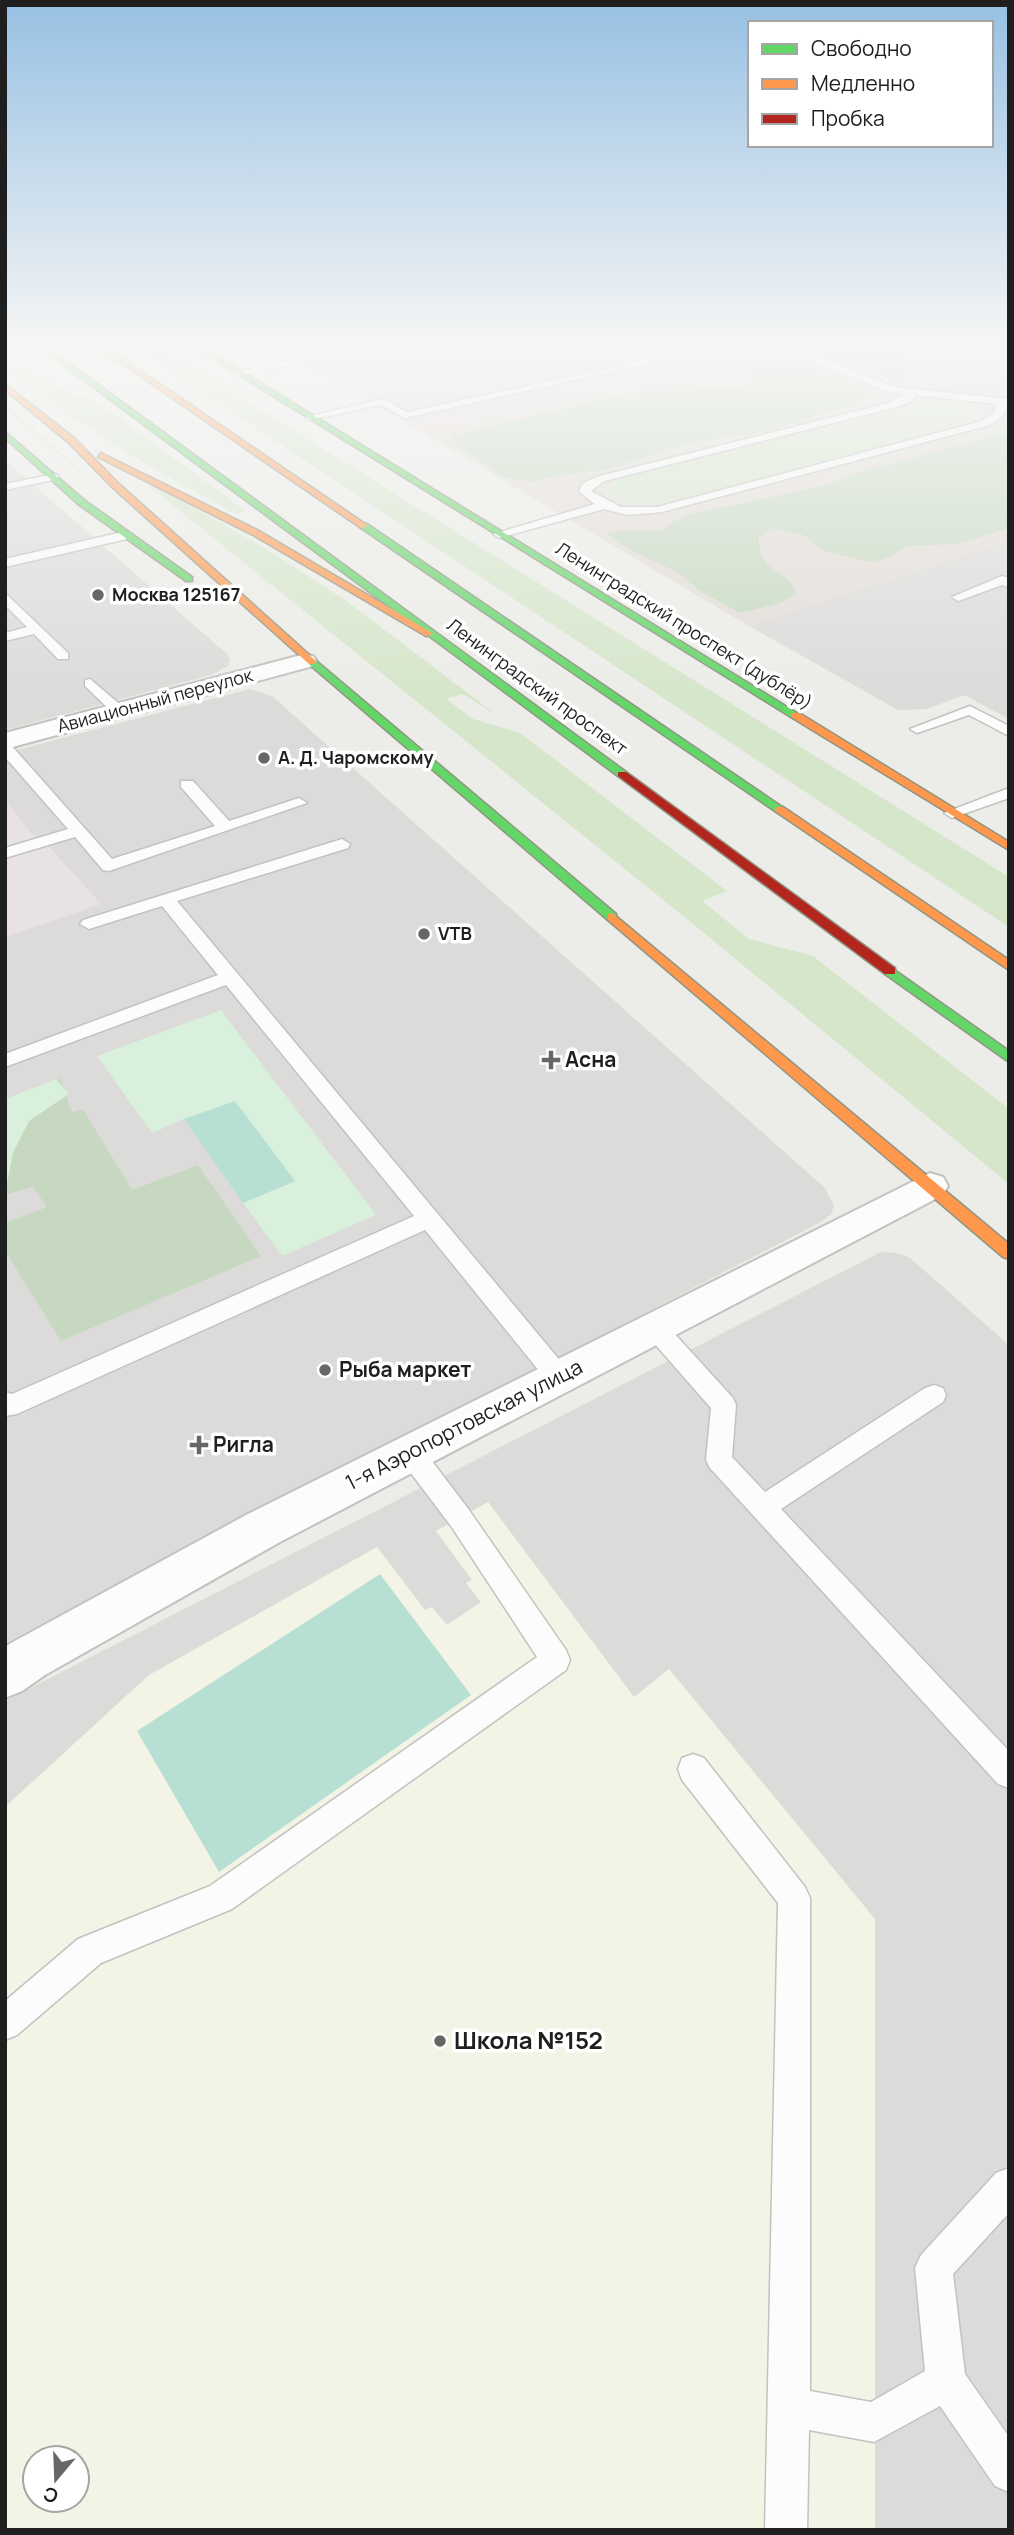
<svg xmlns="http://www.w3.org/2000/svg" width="1014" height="2535" font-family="Manrope,sans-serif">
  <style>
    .residential { fill: #dcdbd9; fill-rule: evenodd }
    .commercial { fill: #e9dfdb }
    .industrial { fill: #e9e2e5 }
    .education { fill: #f3f4e5; fill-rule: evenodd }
    .military { fill: #e3ddd7 }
    .grass { fill: #d5e6ca }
    .forest { fill: #c6d9c0 }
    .park { fill: #d8f0dc }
    .pitch { fill: #b8dfd3 }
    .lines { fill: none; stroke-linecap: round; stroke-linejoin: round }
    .lane-casing { stroke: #c2c2c0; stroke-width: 3 }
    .street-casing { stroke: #c2c2c0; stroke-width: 4 }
    .fast-casing { stroke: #909582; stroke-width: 3 }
    .slow-casing { stroke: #909582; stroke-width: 3 }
    .jam-casing { stroke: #909582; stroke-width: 3 }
    .lane { fill: #fcfcfc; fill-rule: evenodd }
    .street { fill: #fcfcfc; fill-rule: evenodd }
    .fast { fill: #63d668; fill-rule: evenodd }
    .slow { fill: #ff974d; fill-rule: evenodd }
    .jam { fill: #b3261e; fill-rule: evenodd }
    .poi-dot { fill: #676765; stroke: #fff; stroke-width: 2.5 }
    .labels { text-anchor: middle; stroke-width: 7; stroke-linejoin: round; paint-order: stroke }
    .far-poi-label { font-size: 18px; font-weight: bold; fill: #1f1f1f; stroke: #fff; text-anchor: start }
    .far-street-label { font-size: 18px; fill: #1f1f1f; stroke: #fff }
    .poi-label { font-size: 21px; font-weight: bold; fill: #1f1f1f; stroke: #fff; text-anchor: start }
    .street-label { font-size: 21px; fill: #1f1f1f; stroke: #fff }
    .near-poi-label { font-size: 24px; font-weight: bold; fill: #1f1f1f; stroke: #fff; text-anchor: start }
  </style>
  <rect width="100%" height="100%" fill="#ecece8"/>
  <g class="residential">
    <path d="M 5,460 L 227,654 L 230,660 L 228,666 L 211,675 L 5,730 Z"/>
    <path d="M 1009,541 L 1009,719 L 964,695 L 927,709 L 898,710 L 749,626 Z"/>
    <path d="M 250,689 L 272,696 L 825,1188 L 834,1206 L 831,1214 L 823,1221 L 5,1643 L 5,753 Z"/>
    <path d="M 881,1252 L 897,1253 L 910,1258 L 1009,1345 L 1009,2530 L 5,2530 L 5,1701 ZM 35,2458 L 77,2458 L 77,2500 L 35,2500 Z"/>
  </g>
  <path class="commercial" d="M 234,347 L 737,347 L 763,358 L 423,433 L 294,357 L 257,359 Z"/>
  <path class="industrial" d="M 5,799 L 31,833 L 44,841 L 101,904 L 5,937 Z"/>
  <path class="education" d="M 488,1502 L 634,1697 L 669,1669 L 875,1919 L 875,2530 L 5,2530 L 5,1807 L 149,1675 L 377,1547 L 425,1610 L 432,1607 L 447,1625 L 481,1602 L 466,1583 L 472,1580 L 436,1531 ZM 35,2458 L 77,2458 L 77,2500 L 35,2500 Z"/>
  <path class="military" d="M 737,347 L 1009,347 L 1009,541 L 749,626 L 423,433 L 762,358 Z"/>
  <g class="grass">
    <path d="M 134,347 L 160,347 L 1009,877 L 1009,927 Z"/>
    <path d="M 19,365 L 42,381 L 100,404 L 246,511 L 236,514 C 156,470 77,428 9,367 Z"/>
    <path d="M 933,401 L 958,405 L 975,412 L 976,417 L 967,423 L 664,503 L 632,504 L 608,492 L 611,483 L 625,477 Z"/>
    <path d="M 5,404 L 105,492 L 5,409 Z"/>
    <path d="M 155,486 L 260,545 L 345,600 L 498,716 L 463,694 L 446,699 L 473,719 L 520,733 L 727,891 L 702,901 L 749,939 L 813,956 L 1009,1109 L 1009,1184 L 676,910 L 150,487 Z"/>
  </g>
  <g class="forest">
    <path d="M 830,348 L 915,360 L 905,381 L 894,380 L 829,355 L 826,351 Z"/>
    <path d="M 764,361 L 797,362 L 854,384 L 862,389 L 867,400 L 763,432 L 687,443 L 606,470 L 566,474 L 533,482 L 505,478 L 452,441 L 453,436 L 619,395 L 748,386 L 754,382 L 752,367 Z"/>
    <path d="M 1009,432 L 1009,528 L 957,544 L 908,546 L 885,559 L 871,562 L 824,551 L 804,535 L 772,528 L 759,537 C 759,577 783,563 796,593 L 781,603 L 740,613 L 700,591 L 677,572 L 629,550 L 607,534 L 619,531 L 660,531 L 674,521 L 695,513 L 818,487 L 867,470 Z"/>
    <path d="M 60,1078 L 72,1112 L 83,1109 L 132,1190 L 198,1165 L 261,1256 L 61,1341 L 5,1251 L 5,1223 L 47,1207 L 33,1187 L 5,1195 L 5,1100 Z"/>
  </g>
  <g class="park">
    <path d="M 221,1010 L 376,1215 L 282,1256 L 243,1203 L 295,1181 L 184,1119 L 152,1133 L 97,1056 Z"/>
    <path d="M 56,1079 L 69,1094 L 29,1121 L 13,1153 L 5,1194 L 5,1099 Z"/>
  </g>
  <g class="pitch">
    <path d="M 235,1101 L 295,1181 L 243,1203 L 184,1119 Z"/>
    <path d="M 380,1574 L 471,1695 L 219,1872 L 137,1731 Z"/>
  </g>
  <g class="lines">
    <g class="lane-casing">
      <g id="lane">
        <path d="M 355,347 L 375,347 L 237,376 L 232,373 Z"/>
        <path d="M 706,347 L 724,347 L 405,418 L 381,405 L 310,420 L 305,417 L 383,399 L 407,412 Z"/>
        <path d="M 778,347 L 791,347 L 895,387 L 1009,399 C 1009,412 1001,418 990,425 L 662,512 L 628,515 L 604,509 L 499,538 L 493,534 L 595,504 L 579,492 L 582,484 L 596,477 L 889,403 L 906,394 L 889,392 ZM 915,395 L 997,404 L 994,413 L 982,421 L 657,507 L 621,507 L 591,491 L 604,481 L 897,407 L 911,402 Z"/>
        <path d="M 54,474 L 58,475 L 58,479 L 5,490 L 5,484 Z"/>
        <path d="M 127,531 L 133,535 L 131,538 L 5,567 L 5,559 Z"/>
        <path d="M 1002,576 L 1009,578 L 1009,587 L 1002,585 L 958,601 L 952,597 Z"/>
        <path d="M 5,593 L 68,653 L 68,659 L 58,659 L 34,634 L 5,641 L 5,633 L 27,627 L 5,605 Z"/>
        <path d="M 90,679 L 124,708 L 124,714 L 114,714 L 85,686 L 85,680 Z"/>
        <path d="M 970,706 L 1009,726 L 1009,736 L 969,715 L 917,733 L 910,729 Z"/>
        <path d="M 5,743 L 10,744 L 112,859 L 215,826 L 181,787 L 181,781 L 193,781 L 229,821 L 299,798 L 307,803 L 109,871 L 103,870 L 75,837 L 5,858 L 5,848 L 68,829 L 5,757 Z"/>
        <path d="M 1009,788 L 1009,798 L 952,818 L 944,813 Z"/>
        <path d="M 342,839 L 350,844 L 348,848 L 177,901 L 567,1369 L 570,1376 L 567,1383 L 558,1386 L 549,1383 L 425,1230 L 17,1414 L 5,1416 L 5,1392 L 12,1394 L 414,1216 L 226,985 L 5,1067 L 5,1054 L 218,975 L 162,906 L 89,929 L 80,924 L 83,920 Z"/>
        <path d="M 654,1318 L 662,1320 L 733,1398 L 736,1405 L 732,1457 L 765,1492 L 925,1388 L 934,1385 L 943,1388 L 946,1395 L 943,1402 L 781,1509 L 1009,1751 L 1009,1788 L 998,1784 L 710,1468 L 706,1460 L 711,1408 L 646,1334 L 642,1327 L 646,1320 Z"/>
        <path d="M 410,1441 L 419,1444 L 469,1510 L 566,1650 L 570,1660 L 566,1670 L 232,1909 L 101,1963 L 17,2035 L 5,2040 L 5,2001 L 78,1939 L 210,1886 L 537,1657 L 451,1526 L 401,1460 L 397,1452 L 401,1444 Z"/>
        <path d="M 693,1754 L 704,1758 L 805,1887 L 810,1898 L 810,2391 L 871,2402 L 925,2371 L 915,2268 L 921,2255 L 996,2173 L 1009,2168 L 1009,2213 L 953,2274 L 965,2374 L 1009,2437 L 1009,2492 L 995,2486 L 940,2406 L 874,2442 L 809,2430 L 807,2530 L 765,2530 L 778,1903 L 682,1780 L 678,1769 L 682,1758 Z"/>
      </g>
    </g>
    <g class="street-casing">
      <g id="street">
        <path d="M 305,654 L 313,656 L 317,661 L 313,666 L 5,749 L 5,733 Z"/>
        <path d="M 930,1173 L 943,1177 L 948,1186 L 943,1195 L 280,1542 L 45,1675 L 22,1691 L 5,1698 L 5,1647 L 11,1643 L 248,1514 Z"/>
      </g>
    </g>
    <g class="fast-casing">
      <g id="fast">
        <path d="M 39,347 L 47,347 L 626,772 L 626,776 L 618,776 Z"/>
        <path d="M 194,347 L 202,347 L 800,715 L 791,717 Z"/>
        <path d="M 5,432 L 84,500 L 192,577 L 192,581 L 186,581 L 78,504 L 5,438 Z"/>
        <path d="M 361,524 L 367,524 L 785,809 L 775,811 L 361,528 Z"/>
        <path d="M 309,660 L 315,660 L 616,914 L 616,920 L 608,920 L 309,664 Z"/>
        <path d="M 890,967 L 1009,1051 L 1009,1062 L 885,974 L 885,968 Z"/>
      </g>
    </g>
    <g class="slow-casing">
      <g id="slow">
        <path d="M 98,347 L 106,347 L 368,526 L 361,528 Z"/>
        <path d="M 5,384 L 74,438 L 118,483 L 315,660 L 315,664 L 309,664 L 112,487 L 68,442 L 5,390 Z"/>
        <path d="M 101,453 L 259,531 L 434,634 L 426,636 L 253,535 L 98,457 Z"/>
        <path d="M 791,713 L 799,713 L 1009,842 L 1009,850 L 791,717 Z"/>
        <path d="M 775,807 L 783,807 L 1009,960 L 1009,970 L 775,811 Z"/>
        <path d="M 612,913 L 1009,1244 L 1009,1259 L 1003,1257 L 608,920 L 608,914 Z"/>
      </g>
    </g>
    <g class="jam-casing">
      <path id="jam" d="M 618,772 L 626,772 L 895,968 L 895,974 L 885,974 L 618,776 Z"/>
    </g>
    <use href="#lane" class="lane"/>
    <use href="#street" class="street"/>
    <use href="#fast" class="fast"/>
    <use href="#slow" class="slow"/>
    <use href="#jam" class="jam"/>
  </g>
  <linearGradient id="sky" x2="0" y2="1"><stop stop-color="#97c0e3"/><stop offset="0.49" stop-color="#f6f6f5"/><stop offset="1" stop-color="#f6f6f5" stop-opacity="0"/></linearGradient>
  <rect width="1014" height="702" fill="url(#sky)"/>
  <g class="poi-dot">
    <circle cx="98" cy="595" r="7"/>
    <circle cx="264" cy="758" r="7"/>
    <circle cx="424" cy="934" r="7"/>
    <path d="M547.5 1049.5h7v7h7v7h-7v7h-7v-7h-7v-7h7z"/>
    <circle cx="325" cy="1370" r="7"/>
    <path d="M195.5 1434.5h7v7h7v7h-7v7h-7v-7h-7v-7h7z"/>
    <circle cx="440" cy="2041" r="7"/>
  </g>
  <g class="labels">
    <g class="far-poi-label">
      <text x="112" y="601">Москва 125167</text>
      <text x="278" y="764">А. Д. Чаромскому</text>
      <text x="438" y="940">VTB</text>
    </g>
    <g class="far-street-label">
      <text transform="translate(684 626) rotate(32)" y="6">Ленинградский проспект (дублёр)</text>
      <text transform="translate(537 687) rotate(36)" y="6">Ленинградский проспект</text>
      <text transform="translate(155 701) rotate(-15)" y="6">Авиационный переулок</text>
    </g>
    <g class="poi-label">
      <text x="565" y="1067">Асна</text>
      <text x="339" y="1377">Рыба маркет</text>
      <text x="213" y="1452">Ригла</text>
    </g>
    <g class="street-label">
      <text transform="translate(464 1425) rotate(-27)" y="7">1-я Аэропортовская улица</text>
    </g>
    <g class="near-poi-label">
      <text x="454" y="2049">Школа №152</text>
    </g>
  </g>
  <rect width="1014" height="2535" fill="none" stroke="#1f1f1f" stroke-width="14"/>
  <rect x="748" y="21" width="245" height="126" fill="#ffffff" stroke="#a5a5a5" stroke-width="2"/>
  <rect x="762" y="44" width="35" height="10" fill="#63d668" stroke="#a5a5a5" stroke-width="2"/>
  <text x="811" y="56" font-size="21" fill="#1f1f1f">Свободно</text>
  <rect x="762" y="79" width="35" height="10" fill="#ff974d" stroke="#a5a5a5" stroke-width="2"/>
  <text x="811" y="91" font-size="21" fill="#1f1f1f">Медленно</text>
  <rect x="762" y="114" width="35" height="10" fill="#b3261e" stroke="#a5a5a5" stroke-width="2"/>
  <text x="811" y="126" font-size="21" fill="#1f1f1f">Пробка</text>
  <g transform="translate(56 2479) rotate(199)"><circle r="33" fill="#ffffff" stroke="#a5a5a5" stroke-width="2"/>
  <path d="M0-5L12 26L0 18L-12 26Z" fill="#676765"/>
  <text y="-10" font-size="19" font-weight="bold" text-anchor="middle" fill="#1f1f1f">С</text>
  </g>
</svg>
